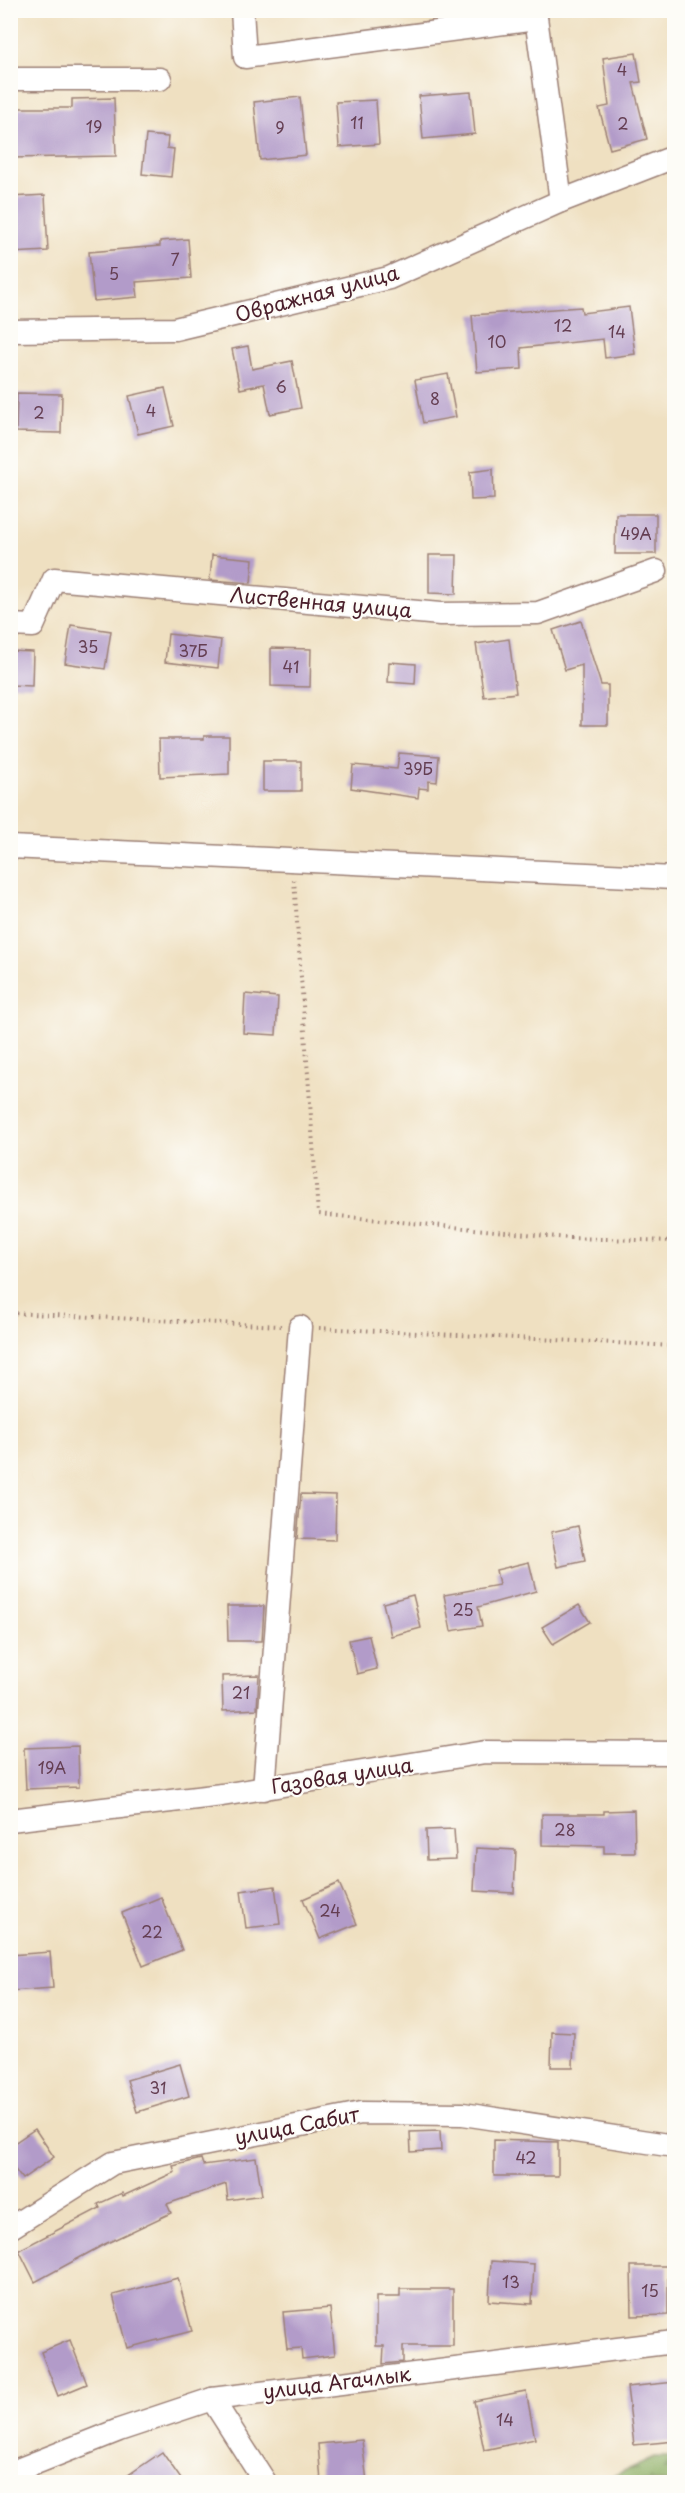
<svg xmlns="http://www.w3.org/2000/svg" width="685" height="2493" font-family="'Playpen Sans',sans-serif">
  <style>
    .forest { fill: url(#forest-firs); stroke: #6a6646; stroke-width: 1.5 }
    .building { fill: #b29bc9 }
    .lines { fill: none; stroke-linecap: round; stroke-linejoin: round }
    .minor-casing { stroke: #9c8076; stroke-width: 25 }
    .path { stroke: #9c8076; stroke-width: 4; stroke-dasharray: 1.5 4.5; stroke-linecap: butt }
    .minor { stroke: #fff; stroke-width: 22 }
    .labels { text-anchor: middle; stroke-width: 4.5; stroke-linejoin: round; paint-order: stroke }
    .number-label { font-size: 16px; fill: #643e52 }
    .street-label { font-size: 20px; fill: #4a1f2b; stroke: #fdfcf7 }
  </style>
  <defs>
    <pattern id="forest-firs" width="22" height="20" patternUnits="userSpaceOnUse" patternTransform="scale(1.5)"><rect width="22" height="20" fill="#8aac61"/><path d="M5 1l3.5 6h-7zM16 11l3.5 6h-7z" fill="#738b50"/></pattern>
  </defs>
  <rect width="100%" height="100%" fill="#fdfcf7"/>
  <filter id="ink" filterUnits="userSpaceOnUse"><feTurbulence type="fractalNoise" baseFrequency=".0167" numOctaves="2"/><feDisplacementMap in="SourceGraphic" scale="12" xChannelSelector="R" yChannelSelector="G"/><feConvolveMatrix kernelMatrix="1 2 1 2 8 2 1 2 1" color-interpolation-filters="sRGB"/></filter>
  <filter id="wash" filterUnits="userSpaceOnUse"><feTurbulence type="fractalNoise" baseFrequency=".008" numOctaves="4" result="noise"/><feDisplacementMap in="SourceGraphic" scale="24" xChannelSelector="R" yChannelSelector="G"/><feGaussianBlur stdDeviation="1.35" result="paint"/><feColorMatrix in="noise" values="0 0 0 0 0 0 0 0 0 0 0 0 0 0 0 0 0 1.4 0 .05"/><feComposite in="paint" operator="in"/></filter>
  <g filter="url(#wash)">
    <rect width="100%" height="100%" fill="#efe0c1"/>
    <path class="forest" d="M 654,2457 L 674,2457 L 674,2482 L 613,2482 L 615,2475 Z"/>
    <g id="blocks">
      <g class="building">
        <path d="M 636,53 L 641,82 L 633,83 L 647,139 L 610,149 L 599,108 L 609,106 L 603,58 Z"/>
        <path d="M 471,92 L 475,134 L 423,139 L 419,96 Z"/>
        <path d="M 300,97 L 306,155 L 260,160 L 254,102 Z"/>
        <path d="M 114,98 L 116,156 L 10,158 L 10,108 L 72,108 L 72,99 Z"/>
        <path d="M 376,100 L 379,144 L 339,147 L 336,102 Z"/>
        <path d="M 146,135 L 168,137 L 167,148 L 174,149 L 171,177 L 142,174 Z"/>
        <path d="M 45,195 L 48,251 L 10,253 L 10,197 Z"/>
        <path d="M 188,239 L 191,278 L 136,282 L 138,297 L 94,301 L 89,252 L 160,246 L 160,241 Z"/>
        <path d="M 581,307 L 582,313 L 629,307 L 635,354 L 605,358 L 603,339 L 521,348 L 522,369 L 477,372 L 472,315 Z"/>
        <path d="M 248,346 L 252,369 L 292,361 L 301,408 L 270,414 L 264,384 L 240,389 L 232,349 Z"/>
        <path d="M 448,374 L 456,417 L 423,423 L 415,380 Z"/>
        <path d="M 165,388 L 174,426 L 138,434 L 129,396 Z"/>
        <path d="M 17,393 L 62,394 L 61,433 L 16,432 Z"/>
        <path d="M 493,469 L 494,499 L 471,500 L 470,472 Z"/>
        <path d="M 616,514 L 656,514 L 656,554 L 615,554 Z"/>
        <path d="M 212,555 L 253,559 L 251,583 L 210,580 Z"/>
        <path d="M 429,555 L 457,555 L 456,594 L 429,593 Z"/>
        <path d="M 581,621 L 601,685 L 608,685 L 608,725 L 582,725 L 582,665 L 565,670 L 553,630 Z"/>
        <path d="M 71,625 L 111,631 L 105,669 L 65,663 Z"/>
        <path d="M 168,634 L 221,640 L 218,668 L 165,662 Z"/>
        <path d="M 509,639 L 516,693 L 484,697 L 476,644 Z"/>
        <path d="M 271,648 L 311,649 L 310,687 L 271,686 Z"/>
        <path d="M 10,651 L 33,652 L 32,686 L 10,685 Z"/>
        <path d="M 389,662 L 416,664 L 415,684 L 388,682 Z"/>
        <path d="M 204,736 L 229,736 L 229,774 L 160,777 L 159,739 L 204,739 Z"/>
        <path d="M 399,753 L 439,756 L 437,782 L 428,781 L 428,789 L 419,788 L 418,798 L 351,788 L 353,765 L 397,769 Z"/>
        <rect x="263" y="761" width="38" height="30"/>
        <path d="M 245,994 L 278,997 L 276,1035 L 243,1033 Z"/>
        <path d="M 301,1494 L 336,1495 L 335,1540 L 297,1539 Z"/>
        <path d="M 578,1526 L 585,1561 L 558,1567 L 551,1532 Z"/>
        <path d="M 529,1562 L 536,1591 L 478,1607 L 482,1626 L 451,1631 L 444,1595 L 499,1585 L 496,1570 Z"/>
        <path d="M 413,1595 L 421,1628 L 391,1636 L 383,1603 Z"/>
        <path d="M 579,1605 L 590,1622 L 553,1644 L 542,1627 Z"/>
        <path d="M 227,1606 L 264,1606 L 262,1641 L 228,1641 Z"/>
        <path d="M 369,1636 L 377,1669 L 357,1674 L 349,1640 Z"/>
        <path d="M 259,1675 L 257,1709 L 223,1711 L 222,1676 Z"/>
        <path d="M 78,1746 L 79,1787 L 26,1789 L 24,1748 Z"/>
        <path d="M 634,1810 L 635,1853 L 604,1853 L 604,1846 L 542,1845 L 542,1814 L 604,1814 L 604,1811 Z"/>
        <path d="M 454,1829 L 456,1859 L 427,1860 L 426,1830 Z"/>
        <path d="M 476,1848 L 516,1850 L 514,1893 L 474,1891 Z"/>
        <path d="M 339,1883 L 357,1924 L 320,1939 L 303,1899 Z"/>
        <path d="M 275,1886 L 280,1924 L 246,1928 L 241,1891 Z"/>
        <path d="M 161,1897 L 182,1950 L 143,1966 L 122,1913 Z"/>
        <path d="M 50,1952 L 53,1988 L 10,1991 L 10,1955 Z"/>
        <path d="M 552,2032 L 574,2033 L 573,2067 L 551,2067 Z"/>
        <path d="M 180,2064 L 189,2096 L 137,2112 L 127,2080 Z"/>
        <path d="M 35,2129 L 54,2157 L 22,2179 L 10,2163 L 10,2146 Z"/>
        <path d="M 440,2131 L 441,2150 L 411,2152 L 410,2132 Z"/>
        <path d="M 494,2140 L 558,2142 L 558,2176 L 494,2176 Z"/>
        <path d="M 256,2158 L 262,2195 L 228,2200 L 226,2184 L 167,2204 L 171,2213 L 105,2244 L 35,2282 L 19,2250 L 100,2208 L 98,2204 L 122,2193 L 123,2196 L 175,2172 L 173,2166 L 201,2159 L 203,2165 Z"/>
        <path d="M 491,2261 L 534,2264 L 532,2304 L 489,2301 Z"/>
        <path d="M 631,2266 L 668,2266 L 668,2315 L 632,2316 Z"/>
        <path d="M 178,2278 L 192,2331 L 127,2348 L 113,2295 Z"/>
        <path d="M 400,2289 L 453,2289 L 453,2346 L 403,2346 L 403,2362 L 383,2364 L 384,2346 L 376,2346 L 376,2297 L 400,2297 Z"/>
        <path d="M 330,2308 L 335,2355 L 302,2359 L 301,2348 L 287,2349 L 283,2312 Z"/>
        <path d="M 70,2340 L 87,2384 L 58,2396 L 41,2352 Z"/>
        <path d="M 675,2382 L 675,2441 L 634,2445 L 627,2387 Z"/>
        <path d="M 526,2391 L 535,2439 L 484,2450 L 474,2401 Z"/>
        <path d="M 362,2440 L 367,2482 L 321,2482 L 318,2444 Z"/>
        <path d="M 162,2452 L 183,2482 L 118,2482 Z"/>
      </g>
    </g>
  </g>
  <g filter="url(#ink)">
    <use href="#blocks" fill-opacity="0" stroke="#9c8076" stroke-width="1.5"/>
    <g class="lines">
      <g class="minor-casing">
        <g id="minor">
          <path d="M 242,10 L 245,57 L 536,19"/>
          <path d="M 535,10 L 561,201"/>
          <path d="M 10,79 L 160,79"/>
          <path d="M 10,331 L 175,329 L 389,278 L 561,201 L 674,157"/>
          <path d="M 10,625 L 33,626 L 54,579 L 440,614 L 538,613 L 656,571"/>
          <path d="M 10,847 L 674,878"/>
          <path d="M 264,1789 L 300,1327"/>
          <path d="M 10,1820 L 222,1795 L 485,1752 L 674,1753"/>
          <path d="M 10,2228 L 113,2163 L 361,2113 L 463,2114 L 674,2146"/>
          <path d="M 212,2399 L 265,2482"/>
          <path d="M 10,2473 L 119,2430 L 212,2399 L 674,2342"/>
        </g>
      </g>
      <g class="path">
        <path d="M 294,880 L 318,1214 L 568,1238 L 674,1241"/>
        <path d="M 10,1313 L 281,1326"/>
        <path d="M 319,1328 L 674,1346"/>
      </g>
      <use href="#minor" class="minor"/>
    </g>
  </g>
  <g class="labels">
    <g class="number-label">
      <text x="622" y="76">4</text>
      <text x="357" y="129">11</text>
      <text x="623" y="130">2</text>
      <text x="94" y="133">19</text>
      <text x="280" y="134">9</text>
      <text x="175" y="266">7</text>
      <text x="114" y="280">5</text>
      <text x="563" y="332">12</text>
      <text x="617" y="338">14</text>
      <text x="497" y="348">10</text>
      <text x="281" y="393">6</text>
      <text x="435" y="405">8</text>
      <text x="151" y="417">4</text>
      <text x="39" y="419">2</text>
      <text x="636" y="540">49А</text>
      <text x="88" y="653">35</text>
      <text x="193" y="657">37Б</text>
      <text x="291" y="673">41</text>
      <text x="418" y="775">39Б</text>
      <text x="463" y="1616">25</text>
      <text x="241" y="1699">21</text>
      <text x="52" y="1774">19А</text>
      <text x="565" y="1836">28</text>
      <text x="330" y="1917">24</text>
      <text x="152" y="1938">22</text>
      <text x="158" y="2094">31</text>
      <text x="526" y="2164">42</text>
      <text x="511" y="2288">13</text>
      <text x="650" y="2297">15</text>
      <text x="505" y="2426">14</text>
    </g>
    <g class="street-label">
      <text transform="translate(317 294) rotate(-15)" y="7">Овражная улица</text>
      <text transform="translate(321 603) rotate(5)" y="7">Лиственная улица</text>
      <text transform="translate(342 1776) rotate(-9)" y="7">Газовая улица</text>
      <text transform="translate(297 2126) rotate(-11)" y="7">улица Сабит</text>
      <text transform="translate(337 2383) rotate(-7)" y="7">улица Агачлык</text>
    </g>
  </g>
  <rect width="685" height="2493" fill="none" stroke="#fdfcf7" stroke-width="36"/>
</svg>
